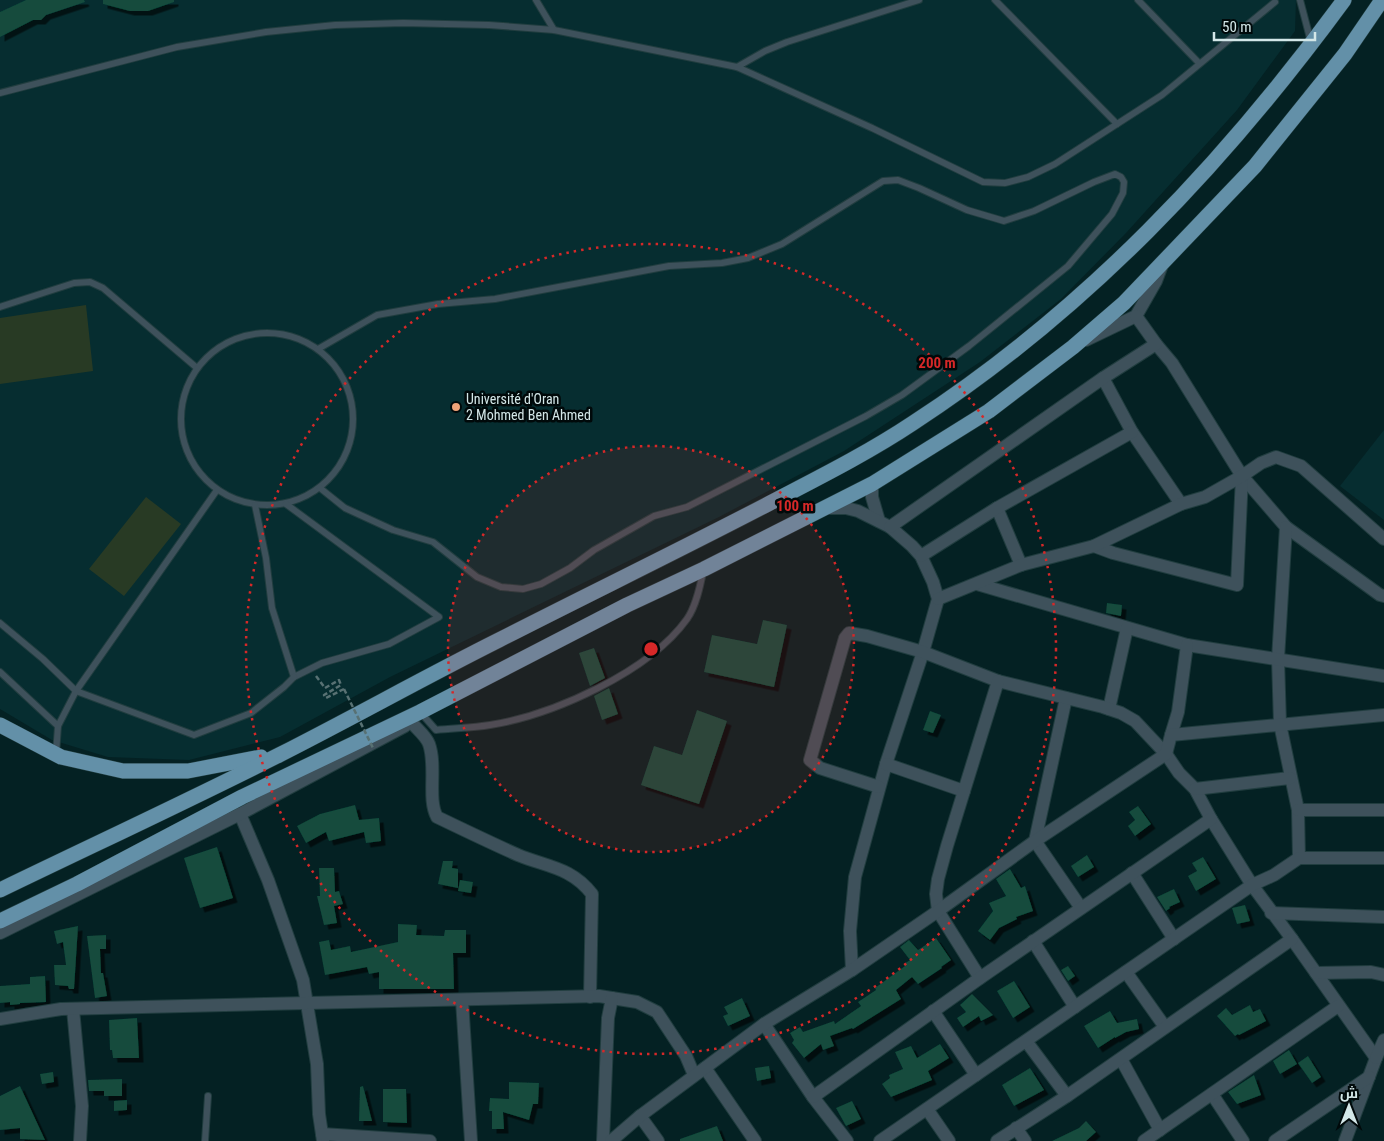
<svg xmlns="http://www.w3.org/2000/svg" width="1384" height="1141" font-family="'Roboto Condensed',Cairo,sans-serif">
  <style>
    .built { fill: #062d30 }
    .green { fill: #283a24 }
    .building { fill: #124c3c; filter: url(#shadow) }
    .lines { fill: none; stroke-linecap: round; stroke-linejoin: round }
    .service-casing { stroke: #213d3f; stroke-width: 8 }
    .minor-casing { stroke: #213d3f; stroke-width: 14 }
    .trunk-casing { stroke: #213d3f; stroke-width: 16 }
    .path { stroke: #587173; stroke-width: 2.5; stroke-dasharray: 5 2.5; stroke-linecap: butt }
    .service { stroke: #3e515b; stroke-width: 6 }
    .minor { stroke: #3e515b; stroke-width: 12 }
    .trunk { stroke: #6390a8; stroke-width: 15 }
    .path-bridge { stroke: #587173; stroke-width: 2.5; stroke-dasharray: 5 2.5; stroke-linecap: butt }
    .ring { fill: none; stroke: #d62828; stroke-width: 2.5; stroke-dasharray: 2.5 5 }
    .poi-dot { fill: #efa378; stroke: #00090a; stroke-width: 2 }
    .labels { text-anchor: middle; stroke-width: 5; stroke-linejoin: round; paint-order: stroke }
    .poi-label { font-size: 14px; fill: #d3e7e8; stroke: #00090a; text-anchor: start }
    .centre { fill: #d62828; stroke: #00090a; stroke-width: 2.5 }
    .ring-label { font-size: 15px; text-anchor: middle; font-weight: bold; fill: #d62828; stroke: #00090a; stroke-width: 5; stroke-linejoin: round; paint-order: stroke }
  </style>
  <defs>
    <filter id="shadow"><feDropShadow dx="4.5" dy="4.5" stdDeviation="0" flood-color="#0009"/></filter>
  </defs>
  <rect width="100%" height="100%" fill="#042123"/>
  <g class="built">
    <path d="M 0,0 L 1296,0 L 1295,31 L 1237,110 L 1126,233 L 1061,299 L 980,362 L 844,451 L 719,517 L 390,677 L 280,737 L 189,760 L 108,757 L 52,740 L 0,709 Z"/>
    <path d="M 1384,430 L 1384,520 L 1340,486 Z"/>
  </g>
  <g class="green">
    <path d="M 86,305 L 93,371 L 0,384 L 0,318 Z"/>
    <path d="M 146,497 L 181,524 L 124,596 L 89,569 Z"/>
  </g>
  <g class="building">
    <path d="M 26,0 L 84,0 L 85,2 L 46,15 L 41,20 L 33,20 L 0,37 L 0,12 Z"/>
    <path d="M 103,0 L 174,0 L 174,2 L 148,11 L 130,11 L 103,4 Z"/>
    <path d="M 1107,603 L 1122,605 L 1121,616 L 1106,613 Z"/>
    <path d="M 763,620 L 787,625 L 774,687 L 704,672 L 712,635 L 757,644 Z"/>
    <path d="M 594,648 L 605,678 L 590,686 L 579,653 Z"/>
    <path d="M 609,688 L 618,714 L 602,720 L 594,696 Z"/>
    <path d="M 697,710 L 727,721 L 699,804 L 641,785 L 654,746 L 682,755 Z"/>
    <path d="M 930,711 L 941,715 L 933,733 L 923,730 Z"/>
    <path d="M 355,805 L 359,820 L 379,818 L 381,841 L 366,843 L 364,832 L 329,841 L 326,832 L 306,843 L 297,826 L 320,814 Z"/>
    <path d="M 1138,806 L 1151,824 L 1135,836 L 1128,826 L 1135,820 L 1129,812 Z"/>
    <path d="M 217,847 L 233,898 L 200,908 L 184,858 Z"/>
    <path d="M 1087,855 L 1094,867 L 1078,877 L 1071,866 Z"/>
    <path d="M 1203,857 L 1216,879 L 1196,891 L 1188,876 L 1197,871 L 1192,863 Z"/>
    <path d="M 443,861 L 453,861 L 452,868 L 458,869 L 458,888 L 438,884 Z"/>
    <path d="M 319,868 L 334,868 L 335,892 L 339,891 L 343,904 L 334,906 L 337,923 L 324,925 L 317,896 L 320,896 Z"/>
    <path d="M 1010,869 L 1021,888 L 1025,886 L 1033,911 L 1016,917 L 1017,919 L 999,928 L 990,940 L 978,931 L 993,911 L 989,903 L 1006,896 L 996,879 Z"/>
    <path d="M 460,880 L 473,882 L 471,893 L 458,891 Z"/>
    <path d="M 1174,889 L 1180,902 L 1169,907 L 1170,908 L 1166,911 L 1157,897 Z"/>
    <path d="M 1245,905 L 1250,921 L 1237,924 L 1232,908 Z"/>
    <path d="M 398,924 L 417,925 L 416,935 L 444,936 L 445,930 L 466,930 L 466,953 L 453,953 L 454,989 L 379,989 L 379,972 L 369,974 L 367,967 L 325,975 L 319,942 L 329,940 L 331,950 L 350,946 L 351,952 L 398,942 Z"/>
    <path d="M 78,926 L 74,989 L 69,989 L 68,986 L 55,985 L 54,965 L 66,965 L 63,942 L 57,944 L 54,931 Z"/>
    <path d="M 106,935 L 106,949 L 100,949 L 101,973 L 103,973 L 107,996 L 95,998 L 87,936 Z"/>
    <path d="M 936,938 L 951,960 L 941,967 L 942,968 L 918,984 L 912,977 L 896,990 L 901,999 L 853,1029 L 852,1028 L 830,1036 L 834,1046 L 823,1050 L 821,1044 L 804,1058 L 792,1043 L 794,1040 L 790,1033 L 800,1027 L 803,1032 L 834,1021 L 835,1024 L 861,1006 L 858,1002 L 876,990 L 875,988 L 905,966 L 904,964 L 910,960 L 900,947 L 909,940 L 918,950 Z"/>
    <path d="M 1068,966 L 1075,976 L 1068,981 L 1061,970 Z"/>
    <path d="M 45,976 L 46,1002 L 20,1003 L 20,1004 L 10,1005 L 10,1002 L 0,1003 L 0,986 L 30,984 L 30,977 Z"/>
    <path d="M 1014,981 L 1030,1007 L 1013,1018 L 997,991 Z"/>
    <path d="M 972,994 L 993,1015 L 981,1021 L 979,1016 L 963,1027 L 957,1018 L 966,1012 L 960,1005 Z"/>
    <path d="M 742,998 L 750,1016 L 728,1026 L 723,1016 L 728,1014 L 724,1007 Z"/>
    <path d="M 1250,1005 L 1253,1012 L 1260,1009 L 1266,1021 L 1239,1035 L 1238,1034 L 1235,1036 L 1217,1016 L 1226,1008 L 1232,1015 Z"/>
    <path d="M 1110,1011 L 1117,1023 L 1137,1019 L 1139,1029 L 1126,1032 L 1115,1038 L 1115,1037 L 1098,1048 L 1084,1026 Z"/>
    <path d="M 137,1018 L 139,1058 L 113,1058 L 112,1050 L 110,1050 L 109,1020 Z"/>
    <path d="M 940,1044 L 949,1058 L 928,1071 L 932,1080 L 891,1097 L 882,1084 L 890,1078 L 889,1075 L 903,1069 L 895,1052 L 911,1046 L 917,1058 Z"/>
    <path d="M 1289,1050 L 1297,1064 L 1280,1074 L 1273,1061 Z"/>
    <path d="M 1308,1056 L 1321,1077 L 1312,1083 L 1298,1063 Z"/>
    <path d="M 769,1066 L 771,1078 L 757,1081 L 755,1068 Z"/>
    <path d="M 1030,1068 L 1044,1090 L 1014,1106 L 1002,1085 Z"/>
    <path d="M 53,1072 L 54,1082 L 42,1084 L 40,1074 Z"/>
    <path d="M 1254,1075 L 1261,1095 L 1237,1104 L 1228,1092 Z"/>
    <path d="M 122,1079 L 122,1096 L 104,1096 L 104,1091 L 89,1091 L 88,1080 Z"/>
    <path d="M 509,1082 L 539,1083 L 538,1104 L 533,1104 L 529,1120 L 503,1112 L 504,1129 L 492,1129 L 492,1111 L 489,1111 L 490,1098 L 509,1099 Z"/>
    <path d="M 20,1086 L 45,1140 L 20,1139 L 20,1128 L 0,1130 L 0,1096 Z"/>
    <path d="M 363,1086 L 372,1121 L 359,1121 L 360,1087 Z"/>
    <path d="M 383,1089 L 406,1089 L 407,1123 L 383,1122 Z"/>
    <path d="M 127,1100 L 127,1110 L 114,1111 L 114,1101 Z"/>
    <path d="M 852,1101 L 861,1119 L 846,1126 L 836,1108 Z"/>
    <path d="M 1086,1121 L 1096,1132 L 1086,1141 L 1052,1141 L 1079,1128 Z"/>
    <path d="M 717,1126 L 723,1141 L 680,1141 L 680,1139 Z"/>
  </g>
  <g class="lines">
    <g class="service-casing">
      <g id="service">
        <path d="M 536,0 L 554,30"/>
        <path d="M 995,0 L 1117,124"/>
        <path d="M 1138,0 L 1199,63"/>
        <path d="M 1300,0 L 1311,42"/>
        <path d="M 737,67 L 765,51 L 787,42 L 919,0"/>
        <path d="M 0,93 L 177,47 L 266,32 L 335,25 L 403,23 L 489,25 L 554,30 L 737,67 L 872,128 L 983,182 L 1005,183 L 1028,177 L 1055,164 L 1162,95 L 1275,2"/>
        <path d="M 0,307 L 74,283 L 90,282 L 103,288 L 197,368"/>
        <circle cx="267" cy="419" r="86"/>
        <path d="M 318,349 L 377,315 L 438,304 L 495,299 L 669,266 L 722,263 L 748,258 L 782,244 L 883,181 L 898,180 L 919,188 L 967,210 L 1004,221 L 1034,211 L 1094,182 L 1115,174 L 1121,177 L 1124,182 L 1123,193 L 1112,214 L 1068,266 L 969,346 L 902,395 L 866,416 L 687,507 L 654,516 L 594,550 L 570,568 L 541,584 L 523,589 L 501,587 L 477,577 L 433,542 L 393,530 L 345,508 L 320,488"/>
        <path d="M 255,505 L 266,558 L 272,608 L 294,677 L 322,663 L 389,644 L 439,617 L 286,504"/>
        <path d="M 0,623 L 43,659 L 76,691 L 194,735 L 251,713 L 284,687 L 294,677"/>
        <path d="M 0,672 L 58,726"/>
        <path d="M 421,713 L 436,730 C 454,728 472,728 490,725 C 553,715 649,672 687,619 C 696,606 700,587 703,572"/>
        <path d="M 56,754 L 58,726 L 76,691 L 217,490"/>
        <path d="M 205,1141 L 208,1096"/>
      </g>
    </g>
    <g class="minor-casing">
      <g id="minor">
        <path d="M 1086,340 L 1136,316 L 1156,281 L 1162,265"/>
        <path d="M 1156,344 L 1172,363 L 1242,476 L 1286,527 L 1380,595 L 1384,596"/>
        <path d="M 1103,378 L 1132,432 L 1181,504"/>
        <path d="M 872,484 L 872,497 L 879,521"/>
        <path d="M 825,508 L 846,508 L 858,511 L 890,527 L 912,546 L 921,556 L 933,582 L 938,599 L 923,652 L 886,764 L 855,877 L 850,931 L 852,970"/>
        <path d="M 997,508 L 1021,565"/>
        <path d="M 890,527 L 1103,378 L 1156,344 L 1136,316"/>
        <path d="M 1286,527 L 1278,659 L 1280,724 L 1298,810 L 1299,858"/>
        <path d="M 1094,546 L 1113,553 L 1237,585 L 1242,476"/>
        <path d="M 921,556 L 997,508 L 1132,432"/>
        <path d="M 977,584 L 1187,645 L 1384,676"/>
        <path d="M 938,599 L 1021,565 L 1094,546 L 1181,504 L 1205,497 L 1242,476 L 1261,463 L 1276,457 L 1301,466 L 1384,539"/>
        <path d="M 1066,698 L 1035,841 L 1081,908"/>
        <path d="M 1109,709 L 1127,628"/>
        <path d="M 412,723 C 417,729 426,736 429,744 C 437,767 427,799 437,817 C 464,830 491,843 518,855 C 547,867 571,867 592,894 L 590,997"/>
        <path d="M 1171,735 L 1178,712 L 1187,645"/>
        <path d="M 886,764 L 964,791"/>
        <path d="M 879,787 L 820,768 L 810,760 L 845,638 L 849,633 L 867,636 L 923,652 L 998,681 L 1103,707 L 1121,713 L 1135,721 L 1166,754 L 1179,773 L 1195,789 L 1211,819 L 1252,885 L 1292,939 L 1376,1058 L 1345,1141"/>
        <path d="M 1195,789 L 1290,778"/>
        <path d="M 1298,810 L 1384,810"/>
        <path d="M 240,814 L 268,880 L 303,980 L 317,1064 L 319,1114 L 323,1141"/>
        <path d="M 1132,873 L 1174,939"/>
        <path d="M 1271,913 L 1384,917"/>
        <path d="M 0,933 L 240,814 L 405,726"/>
        <path d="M 1033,941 L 1075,1007"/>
        <path d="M 1126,972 L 1165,1027"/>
        <path d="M 1316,973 L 1371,972 L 1384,975"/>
        <path d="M 980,978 L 938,911 L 936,894 L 938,879 L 947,846 L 998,681"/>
        <path d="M 462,1000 L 471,1141"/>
        <path d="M 73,1009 L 82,1106 L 80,1141"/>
        <path d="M 933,1011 L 976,1075"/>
        <path d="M 0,1019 L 61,1009 L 599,996 L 637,1002 L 657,1012 L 686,1056 L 694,1075"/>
        <path d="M 764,1024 L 813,1097 L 847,1141"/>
        <path d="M 1026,1041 L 1067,1096"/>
        <path d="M 1376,1058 L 1384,1040"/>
        <path d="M 1121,1059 L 1160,1130"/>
        <path d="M 705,1068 L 755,1141"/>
        <path d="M 1212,1094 L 1243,1141"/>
        <path d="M 813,1097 L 980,978 L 1211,819"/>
        <path d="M 927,1109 L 949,1141"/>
        <path d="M 640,1116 L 658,1141"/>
        <path d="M 1016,1128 L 1025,1141"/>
        <path d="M 322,1134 L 430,1141"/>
        <path d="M 603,1141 L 608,1018 L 612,998"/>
        <path d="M 611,1141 L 640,1116 L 764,1024 L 852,970 L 938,911 L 1035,841 L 1166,754 L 1171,735 L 1384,715"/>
        <path d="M 880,1141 L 1252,885 L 1274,875 L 1299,858 L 1384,858"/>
        <path d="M 997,1141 L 1067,1096 L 1292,939"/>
        <path d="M 1144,1141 L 1338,1006"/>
        <path d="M 1275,1141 L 1369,1077"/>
      </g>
    </g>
    <g class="trunk-casing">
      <g id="trunk">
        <path d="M 0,725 L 61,757 L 123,771 L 188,771 L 261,757"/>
        <path d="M 0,890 C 93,845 188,801 281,754 C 354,717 425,677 499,640 C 589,594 680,550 770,503 C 818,478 868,453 913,423 C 1085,311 1223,165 1344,0"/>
        <path d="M 0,921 L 77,884 L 242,797 L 420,712 L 627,605 L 704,569 L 872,484 L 989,411 L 1073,347 L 1124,303 L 1255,166 L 1345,54 L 1382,0"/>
      </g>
    </g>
    <path class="path" d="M 316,676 L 325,688 L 339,680 L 341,685 L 324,695 L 326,698 L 344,689"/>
    <use href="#service" class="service"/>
    <use href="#minor" class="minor"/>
    <use href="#trunk" class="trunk"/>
    <path class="path-bridge" d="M 344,689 L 373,748"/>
  </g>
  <circle cx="651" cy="649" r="203" fill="#d62828" fill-opacity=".12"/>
  <g class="ring">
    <circle cx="651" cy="649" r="203"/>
    <circle cx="651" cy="649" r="405"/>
  </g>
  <circle class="poi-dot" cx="456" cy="407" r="5"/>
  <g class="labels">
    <g class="poi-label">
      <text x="466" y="404">Université d'Oran<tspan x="466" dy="16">2 Mohmed Ben Ahmed</tspan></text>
    </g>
  </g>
  <circle cx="651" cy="649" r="8" class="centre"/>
  <g class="ring-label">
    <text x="937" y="368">200 m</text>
    <text x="795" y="511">100 m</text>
  </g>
  <g transform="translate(1349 1106)" stroke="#00090a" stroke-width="4" paint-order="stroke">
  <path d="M0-4L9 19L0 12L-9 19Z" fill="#d3e7e8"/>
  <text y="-8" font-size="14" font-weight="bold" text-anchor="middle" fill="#d3e7e8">ش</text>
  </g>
  <path d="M1214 32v8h101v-8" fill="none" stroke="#d3e7e8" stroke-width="2.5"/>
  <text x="1222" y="32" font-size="15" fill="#d3e7e8" stroke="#00090a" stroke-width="4" paint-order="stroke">50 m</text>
</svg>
